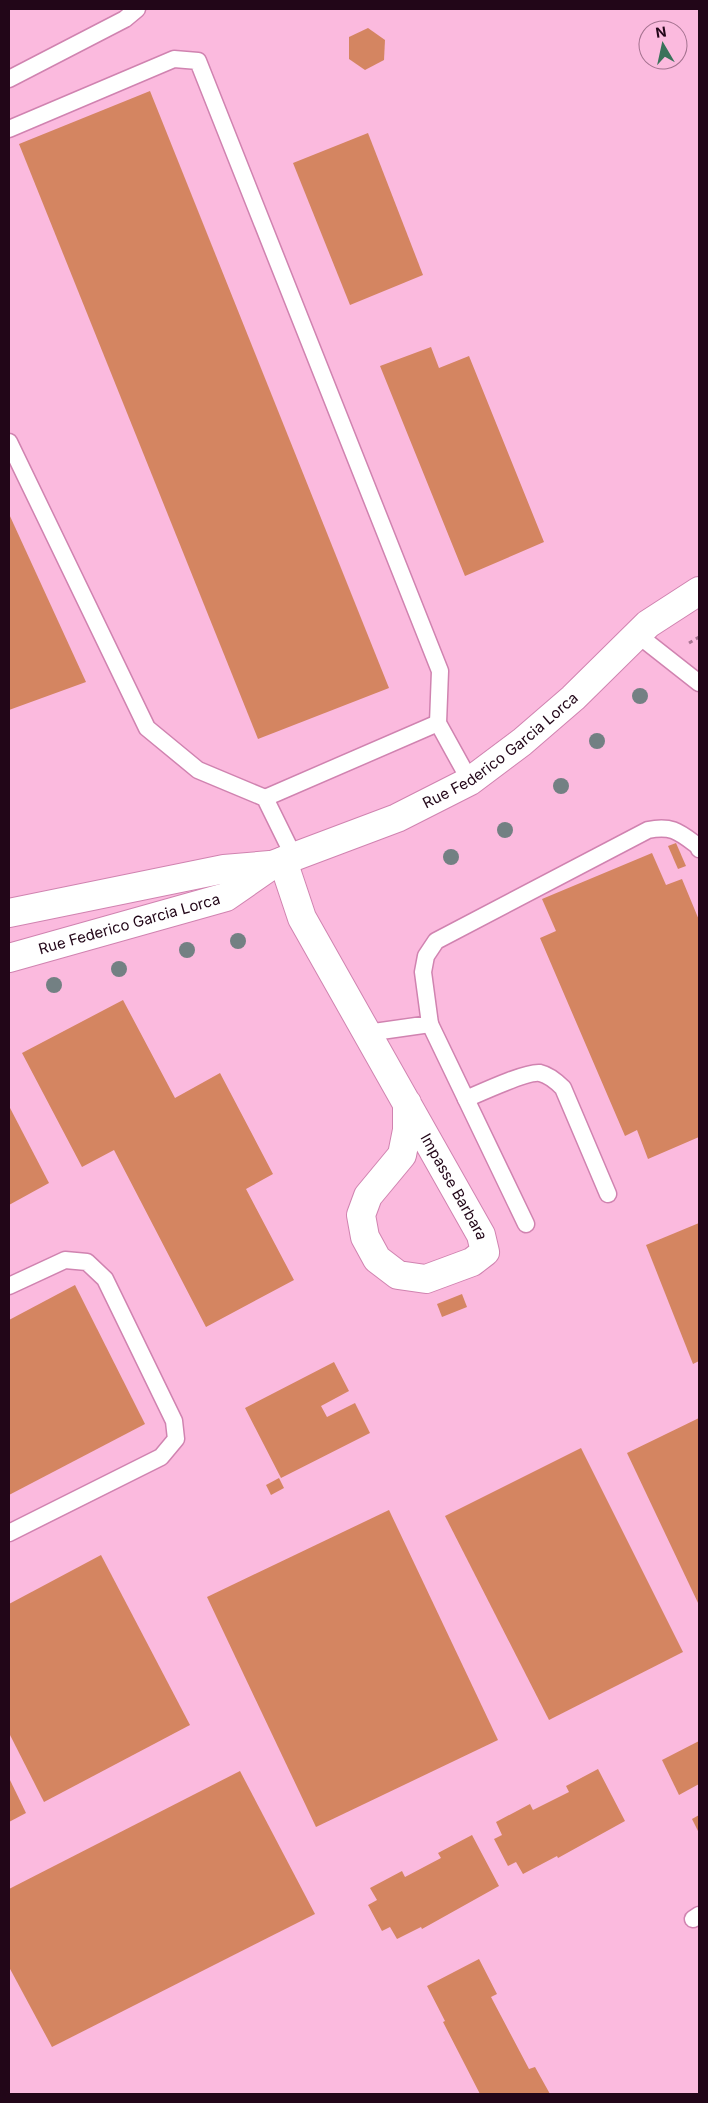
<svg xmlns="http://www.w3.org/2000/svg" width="708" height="2103" font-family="Inter,sans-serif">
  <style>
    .building { fill: #d48561 }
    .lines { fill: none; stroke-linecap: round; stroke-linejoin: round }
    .service-casing { stroke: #d083b0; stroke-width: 19 }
    .minor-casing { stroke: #d083b0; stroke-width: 30 }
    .path { stroke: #a97693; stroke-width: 3; stroke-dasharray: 4 4; stroke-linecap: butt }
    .service { stroke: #fff; stroke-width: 16 }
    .minor { stroke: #fff; stroke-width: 28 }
    .tree { fill: #738083 }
    .labels { text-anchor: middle; stroke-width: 4; stroke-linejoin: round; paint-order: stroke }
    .street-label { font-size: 15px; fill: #220618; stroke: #fbbade }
  </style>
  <rect width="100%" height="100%" fill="#fbbade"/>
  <g class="building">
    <path d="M 368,28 L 385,40 L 384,60 L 365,70 L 349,59 L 349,37 Z"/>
    <path d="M 150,91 L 389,688 L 258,739 L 19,144 Z"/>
    <path d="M 368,133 L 423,275 L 350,305 L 293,163 Z"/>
    <path d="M 431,347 L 439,368 L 469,356 L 544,542 L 465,576 L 380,366 Z"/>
    <path d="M 9,514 L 86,682 L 9,710 Z"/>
    <path d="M 676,843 L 686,866 L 678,869 L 668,846 Z"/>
    <path d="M 652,853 L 666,885 L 682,879 L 699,920 L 699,1137 L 648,1159 L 637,1130 L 625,1136 L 540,938 L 556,931 L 542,899 Z"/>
    <path d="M 123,1000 L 175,1098 L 220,1073 L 273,1174 L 246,1189 L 294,1280 L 206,1327 L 114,1150 L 82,1167 L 22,1053 Z"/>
    <path d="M 9,1106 L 49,1183 L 9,1205 Z"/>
    <path d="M 699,1223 L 699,1361 L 693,1364 L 646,1245 Z"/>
    <path d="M 75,1285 L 145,1424 L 9,1495 L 9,1320 Z"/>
    <path d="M 462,1294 L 467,1307 L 442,1317 L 437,1304 Z"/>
    <path d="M 334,1362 L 349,1391 L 321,1406 L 327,1417 L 355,1403 L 370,1433 L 281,1478 L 245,1408 Z"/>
    <path d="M 699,1418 L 699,1605 L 627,1453 Z"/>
    <path d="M 581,1448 L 683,1652 L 549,1720 L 445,1516 Z"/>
    <path d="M 279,1478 L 284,1488 L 271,1495 L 266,1485 Z"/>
    <path d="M 389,1510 L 498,1740 L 316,1827 L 207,1597 Z"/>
    <path d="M 101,1555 L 190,1725 L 44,1802 L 9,1733 L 9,1604 Z"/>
    <path d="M 699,1741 L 699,1784 L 679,1795 L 662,1760 Z"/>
    <path d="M 598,1769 L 625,1821 L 558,1858 L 557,1856 L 523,1874 L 516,1862 L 508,1866 L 494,1839 L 502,1835 L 496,1822 L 530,1804 L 533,1810 L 569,1792 L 566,1786 Z"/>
    <path d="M 240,1771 L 315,1914 L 52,2047 L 9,1967 L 9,1889 Z"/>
    <path d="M 9,1778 L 26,1813 L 9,1822 Z"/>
    <path d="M 699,1815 L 699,1833 L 692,1819 Z"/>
    <path d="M 472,1835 L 499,1886 L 422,1929 L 421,1927 L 397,1939 L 390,1927 L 382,1931 L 368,1905 L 377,1900 L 370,1888 L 402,1871 L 405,1877 L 441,1858 L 438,1853 Z"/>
    <path d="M 479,1959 L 497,1994 L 491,1997 L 529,2069 L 535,2067 L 550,2094 L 480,2094 L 443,2022 L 445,2021 L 427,1986 Z"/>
  </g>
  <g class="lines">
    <g class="service-casing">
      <g id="service">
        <path d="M 9,79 L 125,19 L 137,9"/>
        <path d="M 9,129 L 174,59 L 198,61 L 440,671 L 438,723 L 470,781"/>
        <path d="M 9,442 L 147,728 L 198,770 L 265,798 L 294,857"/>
        <path d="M 638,635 L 699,683"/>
        <path d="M 265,798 L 438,723"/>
        <path d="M 430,1024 L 526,1224"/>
        <path d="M 367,1033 L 430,1024 L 423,972 L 426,956 L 436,941 L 648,830 C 672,825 679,832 698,846 L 699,849"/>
        <path d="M 466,1099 C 480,1093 527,1071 540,1073 C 549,1075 557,1082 563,1088 L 608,1194"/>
        <path d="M 9,1286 L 65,1260 L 87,1262 L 105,1279 L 174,1421 L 176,1439 L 161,1457 L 9,1533"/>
        <path d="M 693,1919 L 699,1915"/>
      </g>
    </g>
    <g class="minor-casing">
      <g id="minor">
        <path id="s1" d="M 283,861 L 302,918 L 481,1235 L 485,1252 L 472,1262 L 426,1279 L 398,1275 L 377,1259 L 365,1237 L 361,1215 L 368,1196 L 402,1155 L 407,1130 L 407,1103"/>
        <path d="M 9,913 L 224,869 L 270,865"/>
        <path id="s2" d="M 9,958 L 226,897 L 272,865 L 397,818 L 470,781 L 522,742 L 573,698 L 648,624 L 699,591"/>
      </g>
    </g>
    <path class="path" d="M 689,643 L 699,637"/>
    <use href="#service" class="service"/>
    <use href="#minor" class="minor"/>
  </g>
  <g class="tree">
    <circle cx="640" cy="696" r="8"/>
    <circle cx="597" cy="741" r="8"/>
    <circle cx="561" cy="786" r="8"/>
    <circle cx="505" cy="830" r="8"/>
    <circle cx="451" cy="857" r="8"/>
    <circle cx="238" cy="941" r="8"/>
    <circle cx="187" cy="950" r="8"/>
    <circle cx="119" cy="969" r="8"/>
    <circle cx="54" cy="985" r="8"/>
  </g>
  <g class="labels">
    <g class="street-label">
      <text dy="5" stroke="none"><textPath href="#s2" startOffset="539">Rue Federico Garcia Lorca</textPath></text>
      <text dy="5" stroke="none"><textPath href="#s2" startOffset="125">Rue Federico Garcia Lorca</textPath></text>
      <text dy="5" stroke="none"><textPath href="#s1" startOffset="369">Impasse Barbara</textPath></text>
    </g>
  </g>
  <rect width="708" height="2103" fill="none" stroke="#220618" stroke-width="20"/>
  <g transform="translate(663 45) rotate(351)"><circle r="24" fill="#fbbade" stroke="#a4728f"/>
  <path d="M0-4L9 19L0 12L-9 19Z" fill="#39725a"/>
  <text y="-8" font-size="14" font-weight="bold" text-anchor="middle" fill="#220618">N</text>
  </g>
</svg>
